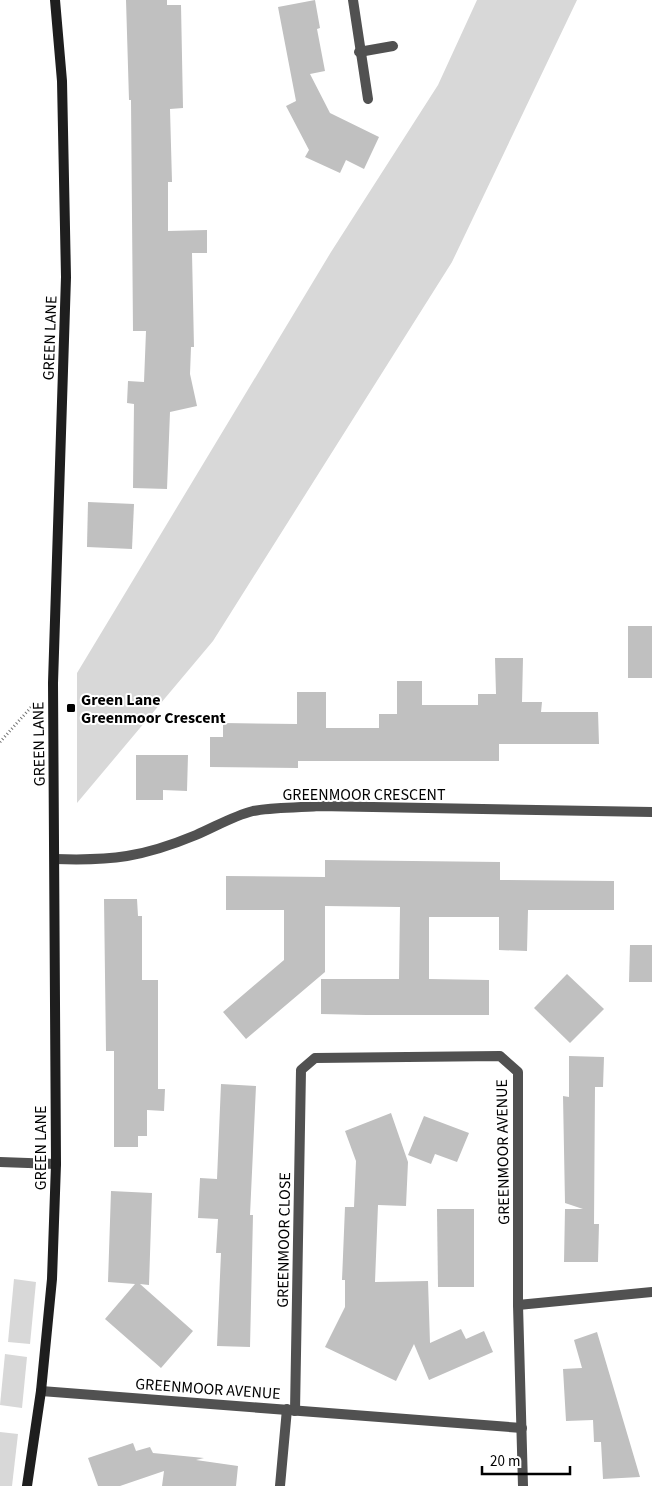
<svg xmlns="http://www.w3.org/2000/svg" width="652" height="1486" font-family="'Source Sans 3',sans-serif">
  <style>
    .green { fill: #d8d8d8 }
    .building { fill: #c0c0c0 }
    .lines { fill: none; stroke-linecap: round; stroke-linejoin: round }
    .path { stroke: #737373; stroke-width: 3; stroke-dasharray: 1 2.5; stroke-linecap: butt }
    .lane { stroke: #515151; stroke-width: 10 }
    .street { stroke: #515151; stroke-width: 10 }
    .secondary { stroke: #1e1e1e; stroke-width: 10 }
    .poi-dot { fill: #000; stroke: #fff; stroke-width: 2 }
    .labels { text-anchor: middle; stroke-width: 4; stroke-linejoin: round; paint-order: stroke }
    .street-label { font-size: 16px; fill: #000; stroke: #fff }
    .poi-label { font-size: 16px; font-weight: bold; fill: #000; stroke: #fff; text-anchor: start }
  </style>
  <rect width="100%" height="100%" fill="#fff"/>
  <g class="green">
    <path d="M 477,0 L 577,0 L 452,262 L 213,641 L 77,803 L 77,673 L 331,252 L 438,85 Z"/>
    <path d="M 14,1279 L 36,1282 L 30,1344 L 8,1342 Z"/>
    <path d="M 5,1354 L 27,1357 L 22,1408 L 0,1405 Z"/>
    <path d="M 0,1432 L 18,1434 L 12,1486 L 0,1486 Z"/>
  </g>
  <g class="building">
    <path d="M 126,0 L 167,0 L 167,5 L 181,5 L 183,108 L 170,109 L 172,182 L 168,182 L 168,231 L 207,230 L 207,253 L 192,253 L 194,347 L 191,347 L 190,374 L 197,406 L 170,412 L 167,489 L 133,488 L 134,404 L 127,403 L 128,381 L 144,382 L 146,331 L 133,331 L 131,100 L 129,100 Z"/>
    <path d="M 315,0 L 320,28 L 317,29 L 325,71 L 310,74 L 330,113 L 379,137 L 364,169 L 346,160 L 340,173 L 305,157 L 309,150 L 286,106 L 296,101 L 278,7 Z"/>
    <path d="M 88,502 L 134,504 L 132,549 L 87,547 Z"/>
    <rect x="628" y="626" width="24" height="52"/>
    <path d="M 495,658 L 523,658 L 522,702 L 542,702 L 541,712 L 598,712 L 599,744 L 499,744 L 499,761 L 298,761 L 298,768 L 210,767 L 210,737 L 223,737 L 223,723 L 297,724 L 297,692 L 326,692 L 326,728 L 379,728 L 379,714 L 397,714 L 397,681 L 422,681 L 422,705 L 478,705 L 478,694 L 496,694 Z"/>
    <path d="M 136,755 L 188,755 L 187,791 L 163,790 L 163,800 L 136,800 Z"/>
    <path d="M 325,860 L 500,862 L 500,880 L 614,881 L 614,910 L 528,910 L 527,951 L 499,950 L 499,917 L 429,917 L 429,979 L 489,980 L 489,1015 L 366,1015 L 321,1014 L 321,979 L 399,979 L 400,907 L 325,906 L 325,972 L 246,1039 L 223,1012 L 284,960 L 284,910 L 226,910 L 226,876 L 325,877 Z"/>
    <path d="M 104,899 L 137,899 L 138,916 L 142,916 L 142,980 L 158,980 L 158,1089 L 165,1089 L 164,1111 L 147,1110 L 147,1136 L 138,1136 L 138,1147 L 114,1147 L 114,1051 L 106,1051 Z"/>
    <path d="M 630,945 L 652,945 L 652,982 L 629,982 Z"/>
    <path d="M 567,974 L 604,1009 L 570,1043 L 534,1008 Z"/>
    <path d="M 569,1056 L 604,1057 L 603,1087 L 595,1087 L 594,1224 L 599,1224 L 598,1262 L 564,1262 L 565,1209 L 583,1209 L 565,1203 L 563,1096 L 569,1097 Z"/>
    <path d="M 221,1084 L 256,1086 L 250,1215 L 253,1215 L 250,1347 L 217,1346 L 221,1253 L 216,1253 L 218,1219 L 198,1218 L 200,1178 L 217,1179 Z"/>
    <path d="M 391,1113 L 408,1162 L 406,1206 L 378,1205 L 375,1282 L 428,1281 L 430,1343 L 461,1329 L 466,1339 L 484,1331 L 493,1352 L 429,1380 L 414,1344 L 396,1381 L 325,1347 L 345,1307 L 345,1280 L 342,1280 L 345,1207 L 354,1207 L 356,1161 L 345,1131 Z"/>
    <path d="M 424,1116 L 469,1133 L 457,1162 L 435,1154 L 431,1164 L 408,1155 Z"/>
    <path d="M 111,1191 L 152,1193 L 149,1285 L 140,1284 L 193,1331 L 161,1368 L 105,1319 L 135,1284 L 108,1282 Z"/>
    <path d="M 437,1209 L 474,1209 L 474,1287 L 438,1287 Z"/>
    <path d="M 597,1332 L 640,1477 L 603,1479 L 601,1442 L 594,1442 L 593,1420 L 566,1421 L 563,1369 L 582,1368 L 574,1340 Z"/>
    <path d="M 133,1443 L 136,1451 L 150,1447 L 153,1453 L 204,1458 L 196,1460 L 238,1466 L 236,1486 L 162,1486 L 164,1471 L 120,1486 L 98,1486 L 88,1458 Z"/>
  </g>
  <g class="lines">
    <path class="path" d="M 0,742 L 33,705"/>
    <path class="lane" d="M 0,1162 L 56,1164"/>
    <g class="street">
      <path d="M 353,0 L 368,99"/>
      <path d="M 359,52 L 393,46"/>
      <path d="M 55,859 C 112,861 143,857 196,835 C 215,827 233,816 253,811 C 273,807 297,808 318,806 L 652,812"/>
      <path d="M 518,1305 L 652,1292"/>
      <path d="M 41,1391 L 522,1428"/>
      <path d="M 295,1411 L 301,1070 L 315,1058 L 500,1056 L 518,1072 L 518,1305 L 523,1486"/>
      <path d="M 280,1486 L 287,1409"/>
    </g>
    <path class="secondary" d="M 27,1486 L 41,1391 L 52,1279 L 56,1164 L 53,683 L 66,277 L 62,81 L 55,0"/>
  </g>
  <rect class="poi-dot" x="66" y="703" width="10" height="10" rx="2.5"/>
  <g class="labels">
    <g class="street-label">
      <text transform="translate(49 338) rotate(-88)" y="6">GREEN LANE</text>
      <text transform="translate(38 744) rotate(-91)" y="6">GREEN LANE</text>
      <text x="364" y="800">GREENMOOR CRESCENT</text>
      <text transform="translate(40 1148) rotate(-90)" y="6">GREEN LANE</text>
      <text transform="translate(502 1152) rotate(-91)" y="6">GREENMOOR AVENUE</text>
      <text transform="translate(283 1240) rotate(-89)" y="6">GREENMOOR CLOSE</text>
      <text transform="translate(208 1388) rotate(4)" y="6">GREENMOOR AVENUE</text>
    </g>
    <g class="poi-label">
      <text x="81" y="705">Green Lane<tspan x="81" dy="18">Greenmoor Crescent</tspan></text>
    </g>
  </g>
  <path d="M482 1466v8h88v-8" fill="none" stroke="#000000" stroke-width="2.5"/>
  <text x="490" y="1466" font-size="15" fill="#000000" stroke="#ffffff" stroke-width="4" paint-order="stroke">20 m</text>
</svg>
